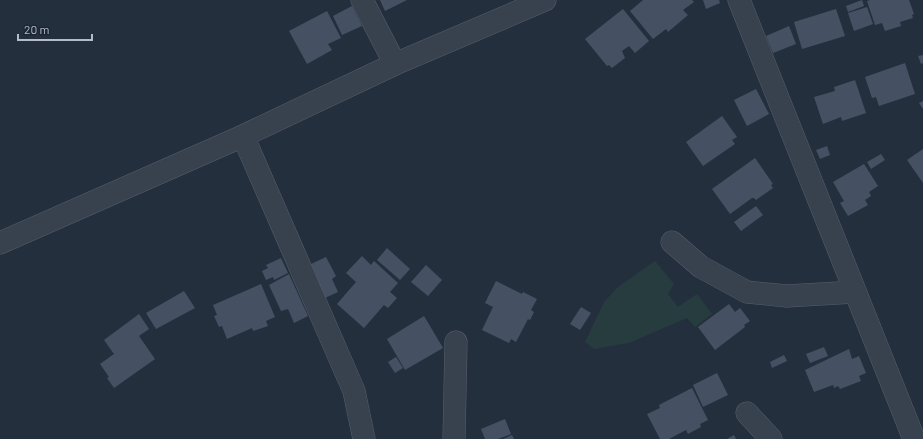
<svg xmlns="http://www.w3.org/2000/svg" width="923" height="439" font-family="Barlow,sans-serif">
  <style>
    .green { fill: #263c3f }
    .building { fill: #455162 }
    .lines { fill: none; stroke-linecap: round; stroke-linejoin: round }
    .street-casing { stroke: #565f6c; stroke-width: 23 }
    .street { stroke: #38414e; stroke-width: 22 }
  </style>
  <rect width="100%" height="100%" fill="#242f3e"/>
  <path class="green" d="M 655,261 L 674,284 L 668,294 L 678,307 L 697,294 L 712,314 L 695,327 L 687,318 L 629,343 L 594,349 L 585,342 L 604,302 L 618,287 Z"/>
  <g class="building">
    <path d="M 380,0 L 407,0 L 385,11 Z"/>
    <path d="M 643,0 L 692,0 L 694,2 L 683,10 L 688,15 L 668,32 L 666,29 L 653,39 L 630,11 Z"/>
    <path d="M 703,0 L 719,0 L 720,3 L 706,9 Z"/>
    <path d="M 862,0 L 864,6 L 848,12 L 846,6 Z"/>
    <path d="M 870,0 L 909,0 L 914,14 L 912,15 L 913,18 L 900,22 L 901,26 L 885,31 L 882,23 L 875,25 L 867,1 Z"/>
    <path d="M 352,6 L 362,26 L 342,35 L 333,16 Z"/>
    <path d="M 867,7 L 873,24 L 854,31 L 848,13 Z"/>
    <path d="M 623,9 L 649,41 L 635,53 L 629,46 L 622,51 L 625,58 L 612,68 L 609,65 L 607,66 L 585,39 Z"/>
    <path d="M 836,9 L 845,36 L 802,49 L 794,22 Z"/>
    <path d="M 327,11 L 341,38 L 328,44 L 332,50 L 307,64 L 289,31 Z"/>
    <path d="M 789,26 L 796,44 L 773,53 L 766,36 Z"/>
    <path d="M 923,55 L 923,63 L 921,64 L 918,56 Z"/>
    <path d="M 905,63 L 915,94 L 879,106 L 876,97 L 872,98 L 865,77 Z"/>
    <path d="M 855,80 L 866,113 L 842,121 L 841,117 L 823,124 L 814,97 L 835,91 L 834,87 Z"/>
    <path d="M 756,89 L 769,114 L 747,126 L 734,100 Z"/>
    <path d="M 923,101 L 923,109 L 919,103 Z"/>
    <path d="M 722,116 L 737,137 L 732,140 L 735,144 L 703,166 L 686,142 Z"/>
    <path d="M 827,146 L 830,155 L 820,159 L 816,150 Z"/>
    <path d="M 923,149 L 923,183 L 907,160 Z"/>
    <path d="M 881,154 L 885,160 L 871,169 L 867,162 Z"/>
    <path d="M 755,158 L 773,184 L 771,185 L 773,188 L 756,200 L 754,198 L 752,198 L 730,214 L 712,189 Z"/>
    <path d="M 864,164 L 878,186 L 869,192 L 871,196 L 865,200 L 868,205 L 848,216 L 840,203 L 844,201 L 833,182 Z"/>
    <path d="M 756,206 L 763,215 L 741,231 L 734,222 Z"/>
    <path d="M 387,248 L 410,269 L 400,280 L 377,260 Z"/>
    <path d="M 362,256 L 371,265 L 374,261 L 398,283 L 390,292 L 397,298 L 388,308 L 384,305 L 364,328 L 337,304 L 356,282 L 346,273 Z"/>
    <path d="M 326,257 L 336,276 L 332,279 L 338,292 L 325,298 L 309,265 Z"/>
    <path d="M 281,258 L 288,273 L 274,280 L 273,277 L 266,280 L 262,271 L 268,268 L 266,265 Z"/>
    <path d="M 426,265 L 442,280 L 428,296 L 411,282 Z"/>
    <path d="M 289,274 L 308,316 L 294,323 L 288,309 L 281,311 L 269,285 Z"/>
    <path d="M 496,281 L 522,294 L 523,292 L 537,299 L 531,310 L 534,312 L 530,320 L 528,319 L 516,342 L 511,339 L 509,343 L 482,330 L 493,307 L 485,303 Z"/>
    <path d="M 261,284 L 275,317 L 266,321 L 268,326 L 253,331 L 252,328 L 227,339 L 222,326 L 219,327 L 214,316 L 217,315 L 213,305 Z"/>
    <path d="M 184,291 L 195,308 L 156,329 L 146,313 Z"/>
    <path d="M 729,304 L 735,312 L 740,308 L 750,321 L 744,325 L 745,327 L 715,350 L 698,327 Z"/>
    <path d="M 581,307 L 591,313 L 580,330 L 570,324 Z"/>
    <path d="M 139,314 L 149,329 L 139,336 L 155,359 L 114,388 L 107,378 L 109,377 L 100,364 L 114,354 L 104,340 Z"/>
    <path d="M 424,316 L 443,348 L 405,370 L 387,339 Z"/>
    <path d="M 824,347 L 828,356 L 810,363 L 806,354 Z"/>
    <path d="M 849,349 L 852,359 L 859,356 L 866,373 L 859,376 L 861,381 L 840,389 L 838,386 L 834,388 L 833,385 L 814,392 L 805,370 Z"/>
    <path d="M 784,355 L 787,361 L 772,368 L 770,362 Z"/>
    <path d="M 396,357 L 403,368 L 395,373 L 388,362 Z"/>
    <path d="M 717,373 L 728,395 L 703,407 L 693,385 Z"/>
    <path d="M 692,388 L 708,420 L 700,424 L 701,427 L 688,434 L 686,430 L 669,439 L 660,439 L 647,414 L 660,408 L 659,405 Z"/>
    <path d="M 505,419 L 511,434 L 498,439 L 485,439 L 481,429 Z"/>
    <path d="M 512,435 L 514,439 L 503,439 Z"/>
    <path d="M 734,435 L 736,439 L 727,439 Z"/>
  </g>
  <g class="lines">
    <g class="street-casing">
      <g id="street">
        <path d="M 362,0 L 395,64"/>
        <path d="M 739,0 L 914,439"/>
        <path d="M 243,136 L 354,391 L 364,439"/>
        <path d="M 672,242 L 701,267 L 747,292 L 787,296 L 855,292"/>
        <path d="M 0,243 L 243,136 L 395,64 L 545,0"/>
        <path d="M 747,413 L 771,439"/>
        <path d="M 454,439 L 456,342"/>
      </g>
    </g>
    <use href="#street" class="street"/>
  </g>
  <path d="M18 34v6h74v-6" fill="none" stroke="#b4bcc9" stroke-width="2"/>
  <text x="24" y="34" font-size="12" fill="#b4bcc9" stroke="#1d2633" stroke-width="3" paint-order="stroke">20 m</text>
</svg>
